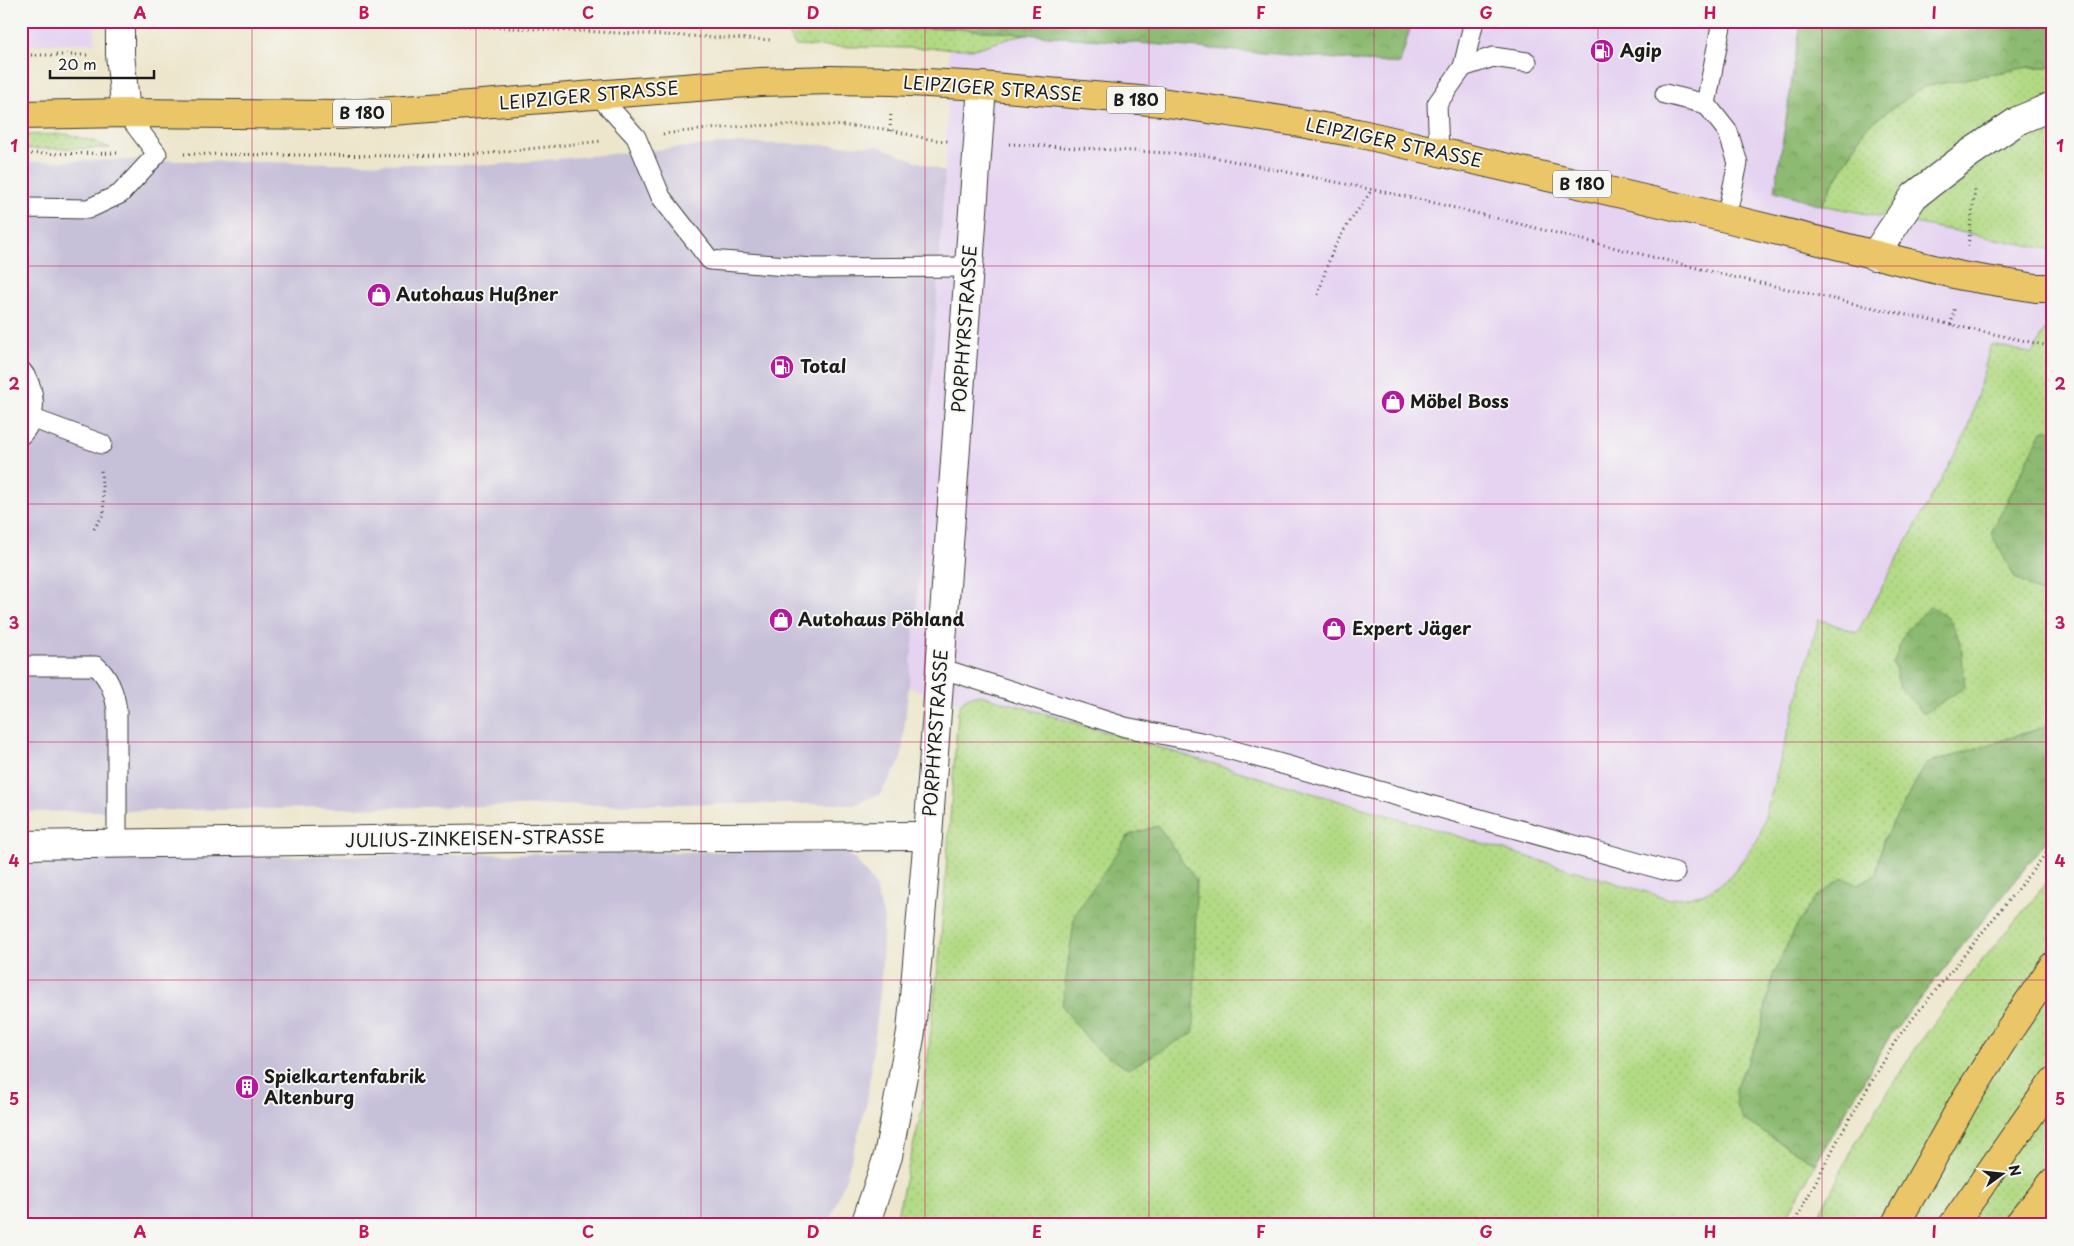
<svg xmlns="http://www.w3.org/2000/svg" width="2074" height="1246" font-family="'Playpen Sans',sans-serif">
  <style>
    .built { fill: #e5d3f1 }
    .industrial { fill: #c7c0d9 }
    .grass { fill: url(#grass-dots); stroke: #677b50 }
    .forest { fill: url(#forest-crowns); stroke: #546b47 }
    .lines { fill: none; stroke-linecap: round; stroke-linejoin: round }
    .service-casing { stroke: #3b3a36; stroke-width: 21 }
    .minor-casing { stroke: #3b3a36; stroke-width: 30 }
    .primary-casing { stroke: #3b3a36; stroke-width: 30 }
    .trunk-casing { stroke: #3b3a36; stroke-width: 30 }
    .path { stroke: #3b3a36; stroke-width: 3; stroke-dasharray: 1 4; stroke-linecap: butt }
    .service { stroke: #fff; stroke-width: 19 }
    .minor { stroke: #fff; stroke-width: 28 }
    .primary { stroke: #ebc669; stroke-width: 28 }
    .trunk { stroke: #ebc669; stroke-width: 28 }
    .grid { fill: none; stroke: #c2185b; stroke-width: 1; stroke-opacity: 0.55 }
    .labels { text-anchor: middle; stroke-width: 4; stroke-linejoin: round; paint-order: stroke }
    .shield { fill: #f6f6f2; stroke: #5d5d5c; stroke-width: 1 }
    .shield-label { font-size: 16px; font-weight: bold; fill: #1c1c1c }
    .poi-label { font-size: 18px; font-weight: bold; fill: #1c1c1c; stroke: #f6f6f2; text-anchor: start }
    .street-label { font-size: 18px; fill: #1c1c1c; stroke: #f6f6f2 }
    .neatline { fill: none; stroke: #c2185b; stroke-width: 2 }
    .grid-label { font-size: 16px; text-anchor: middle; font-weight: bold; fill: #c2185b }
  </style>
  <defs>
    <pattern id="grass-dots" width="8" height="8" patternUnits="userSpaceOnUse" patternTransform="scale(1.25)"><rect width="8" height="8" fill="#b2da84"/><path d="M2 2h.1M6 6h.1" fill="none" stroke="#98ba71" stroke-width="1.8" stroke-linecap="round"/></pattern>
    <pattern id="forest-crowns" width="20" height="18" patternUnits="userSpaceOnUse" patternTransform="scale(1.25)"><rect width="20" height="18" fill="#8dba72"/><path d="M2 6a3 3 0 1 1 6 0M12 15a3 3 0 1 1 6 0" fill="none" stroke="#799f62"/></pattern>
  </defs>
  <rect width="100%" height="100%" fill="#f6f6f2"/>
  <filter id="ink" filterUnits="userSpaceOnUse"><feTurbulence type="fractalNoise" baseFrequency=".02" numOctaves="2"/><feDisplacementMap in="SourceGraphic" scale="10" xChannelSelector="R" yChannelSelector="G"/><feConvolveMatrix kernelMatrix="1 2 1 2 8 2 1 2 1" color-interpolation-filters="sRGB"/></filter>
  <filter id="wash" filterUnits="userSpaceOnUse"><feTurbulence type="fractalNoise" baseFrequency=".0096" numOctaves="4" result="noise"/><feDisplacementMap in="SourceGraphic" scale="20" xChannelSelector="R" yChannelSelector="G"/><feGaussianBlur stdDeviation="1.12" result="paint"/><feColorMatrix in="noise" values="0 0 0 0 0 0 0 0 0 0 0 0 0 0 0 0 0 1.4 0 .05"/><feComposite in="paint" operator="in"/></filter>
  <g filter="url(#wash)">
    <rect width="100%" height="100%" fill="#ede6cc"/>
    <g class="built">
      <path d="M 21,21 L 95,21 L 95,43 L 21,45 Z"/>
      <path d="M 1412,21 L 1801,21 L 1775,191 L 1821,205 L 2053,250 L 2053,314 L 1742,941 L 907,687 L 917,604 L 945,172 L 950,28 L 1400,64 Z"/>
    </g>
    <g class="industrial">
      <path d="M 730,143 L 878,146 L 945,172 L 917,604 L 901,761 L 880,794 L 856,804 L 665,804 L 21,812 L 21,162 L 114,160 L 491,165 Z"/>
      <path d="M 778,851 L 844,852 L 856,860 L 874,884 L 884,918 L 881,985 L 867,1102 L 846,1178 L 828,1225 L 21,1225 L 21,859 Z"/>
    </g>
    <g class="grass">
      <path d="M 789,21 L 845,21 L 866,30 L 950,28 L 1025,34 L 974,49 L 796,46 L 789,37 Z"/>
      <path d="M 2028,67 L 2053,67 L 2053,250 L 1821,205 L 1867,126 L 1923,87 Z"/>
      <path d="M 67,134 L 96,142 L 110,148 L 21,149 L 21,135 Z"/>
      <path d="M 2053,313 L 2053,429 L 2042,431 L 2015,578 L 2053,600 L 2053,712 L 2045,727 L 1926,764 L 1883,841 L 1876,875 L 1858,884 L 1772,978 L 1759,1037 L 1735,1089 L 1744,1120 L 1815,1164 L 1783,1225 L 892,1225 L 898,1211 L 922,1109 L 940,950 L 958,713 C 960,700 966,698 978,694 L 1670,899 L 1702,895 L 1728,879 L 1759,838 L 1819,619 L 1857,633 L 1968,430 L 1991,344 L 2033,354 Z"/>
      <path d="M 2053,873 L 2053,1225 L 1814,1225 L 1856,1142 L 1917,1046 L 1970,975 L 2034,898 Z"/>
    </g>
    <g class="forest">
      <path d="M 846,21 L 1412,21 L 1400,64 L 950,28 L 866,30 Z"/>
      <path d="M 1801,21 L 2053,21 L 2053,67 L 2028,67 L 1923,87 L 1867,126 L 1821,205 L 1775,191 Z"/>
      <path d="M 2053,429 L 2053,600 L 2015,578 L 1991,533 L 2042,431 Z"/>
      <path d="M 1931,606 L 1949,619 L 1961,644 L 1965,687 L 1924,714 L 1900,687 L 1893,663 L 1906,631 Z"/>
      <path d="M 2053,712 L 2053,833 L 1890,1036 L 1815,1164 L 1744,1120 L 1736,1105 L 1735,1089 L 1759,1037 L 1772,978 L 1793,931 L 1816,897 L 1842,878 L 1858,884 L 1876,875 L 1883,841 L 1926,764 L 2045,727 Z"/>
      <path d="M 1158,826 L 1196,880 L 1194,1032 L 1128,1069 L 1094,1047 L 1062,1006 L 1075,914 L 1129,835 Z"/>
    </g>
  </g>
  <g filter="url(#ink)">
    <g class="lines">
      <g class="service-casing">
        <g id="service">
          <path d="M 1463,67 L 1474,21"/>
          <path d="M 1665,94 L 1706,104 L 1728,132 L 1738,163 L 1726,218"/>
          <path d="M 598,95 L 636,137 L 661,197 L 710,260 L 812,268 L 970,267"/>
          <path d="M 1706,104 L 1722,21"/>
          <path d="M 1439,151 L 1437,104 L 1463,67 L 1493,57 L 1527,62"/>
          <path d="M 21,210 L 29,208 L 88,209 L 120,194 L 157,154 L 126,113"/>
          <path d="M 21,370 C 36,388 39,417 21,435"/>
          <path d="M 31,418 L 102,444"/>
          <path d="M 21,666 L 96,666 C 110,678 115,694 117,711 L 117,843"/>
          <path d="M 940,668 L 1125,727 L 1206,743 L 1675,873"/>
        </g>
      </g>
      <g class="minor-casing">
        <g id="minor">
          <path d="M 120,21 L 120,54 L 126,113"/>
          <path d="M 1874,256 L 1914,196 L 1970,153 L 2019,120 L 2053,106"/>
          <path d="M 21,845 L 520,838 L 928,836"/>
          <path d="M 865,1225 L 888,1156 L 911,1032 L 928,836 L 982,86"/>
        </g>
      </g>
      <g class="primary-casing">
        <path id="primary" d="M 21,115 L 126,113 L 341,115 L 760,82 L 830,80 L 892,81 L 982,86 L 1161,102 L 1289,121 L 1357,133 L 1726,218 L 1962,276 L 2036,288 L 2053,288"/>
      </g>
      <g class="trunk-casing">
        <g id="trunk">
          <path d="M 1895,1225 L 1965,1100 L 2008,1032 L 2053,966"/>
          <path d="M 1953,1225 L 2053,1082"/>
          <path d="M 2018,1225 L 2053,1182"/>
        </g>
      </g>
      <g class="path">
        <path d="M 359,21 L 773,40"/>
        <path d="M 21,55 L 88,55"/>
        <path d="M 890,131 L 891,111"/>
        <path d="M 663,134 C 733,125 806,122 877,128 C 901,131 922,140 948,141"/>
        <path d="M 1009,144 L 1204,155 L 1423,200 L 1733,277 L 2053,347"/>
        <path d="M 21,154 L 121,153"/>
        <path d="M 184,154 L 406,156 L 482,154 L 602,141"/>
        <path d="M 1968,246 L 1975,190"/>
        <path d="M 1318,295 C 1324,276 1329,256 1339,239 C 1348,222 1362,206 1372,189"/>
        <path d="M 1951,325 L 1955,306"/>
        <path d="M 94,529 L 104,513 L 101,470"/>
        <path d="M 1793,1225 L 1842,1132 L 1898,1037 L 2053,845"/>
      </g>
      <use href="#service" class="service"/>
      <use href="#minor" class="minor"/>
      <use href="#primary" class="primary"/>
      <use href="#trunk" class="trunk"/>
    </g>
  </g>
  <path class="grid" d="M 252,21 L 252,1225M 476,21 L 476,1225M 701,21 L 701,1225M 925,21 L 925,1225M 1149,21 L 1149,1225M 1374,21 L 1374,1225M 1598,21 L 1598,1225M 1822,21 L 1822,1225M 21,266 L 2053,266M 21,504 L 2053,504M 21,742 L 2053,742M 21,980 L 2053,980"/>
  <defs>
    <g id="fuel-disc" transform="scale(1.25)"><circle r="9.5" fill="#b5179e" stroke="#f6f6f2"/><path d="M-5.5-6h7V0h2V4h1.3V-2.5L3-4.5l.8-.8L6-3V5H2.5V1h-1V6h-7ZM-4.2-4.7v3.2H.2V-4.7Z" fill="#fff"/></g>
    <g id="shop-disc" transform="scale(1.25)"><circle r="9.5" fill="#b5179e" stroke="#f6f6f2"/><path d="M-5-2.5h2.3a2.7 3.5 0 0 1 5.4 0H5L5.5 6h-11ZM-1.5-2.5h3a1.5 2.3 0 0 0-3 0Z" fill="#fff"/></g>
    <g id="building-disc" transform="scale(1.25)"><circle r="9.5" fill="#b5179e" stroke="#f6f6f2"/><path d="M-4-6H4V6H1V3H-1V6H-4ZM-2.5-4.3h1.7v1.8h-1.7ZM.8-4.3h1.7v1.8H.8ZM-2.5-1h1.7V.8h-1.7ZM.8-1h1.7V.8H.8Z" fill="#fff"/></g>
  </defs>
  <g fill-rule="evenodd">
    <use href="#fuel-disc" x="1602" y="51"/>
    <use href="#shop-disc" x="379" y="295"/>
    <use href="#fuel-disc" x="782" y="367"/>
    <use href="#shop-disc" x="1393" y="402"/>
    <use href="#shop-disc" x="781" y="620"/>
    <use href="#shop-disc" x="1334" y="629"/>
    <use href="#building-disc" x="247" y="1087"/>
  </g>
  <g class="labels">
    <g class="shield">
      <rect x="1107" y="86.5" width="58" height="27" rx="4"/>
      <rect x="333" y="99.5" width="58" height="27" rx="4"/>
      <rect x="1553" y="170.5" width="58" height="27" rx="4"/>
    </g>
    <g class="shield-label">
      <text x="1136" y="106">B 180</text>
      <text x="362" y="119">B 180</text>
      <text x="1582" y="190">B 180</text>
    </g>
    <g class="poi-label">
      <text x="1620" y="57">Agip</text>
      <text x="396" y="301">Autohaus Hußner</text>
      <text x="800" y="373">Total</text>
      <text x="1410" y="408">Möbel Boss</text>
      <text x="798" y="626">Autohaus Pöhland</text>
      <text x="1352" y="635">Expert Jäger</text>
      <text x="264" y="1083">Spielkartenfabrik<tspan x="264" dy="21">Altenburg</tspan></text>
    </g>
    <g class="street-label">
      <text transform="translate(993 89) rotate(4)" y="6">LEIPZIGER STRASSE</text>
      <text transform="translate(589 96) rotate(-5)" y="6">LEIPZIGER STRASSE</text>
      <text transform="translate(1394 143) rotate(12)" y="6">LEIPZIGER STRASSE</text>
      <text transform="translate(965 329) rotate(-86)" y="6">PORPHYRSTRASSE</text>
      <text transform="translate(936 733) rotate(-86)" y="6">PORPHYRSTRASSE</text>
      <text transform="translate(475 839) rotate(-1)" y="6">JULIUS-ZINKEISEN-STRASSE</text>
    </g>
  </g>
  <rect width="2074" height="1246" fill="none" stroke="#f6f6f2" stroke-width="55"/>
  <g transform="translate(2002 1174) rotate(75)" stroke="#f6f6f2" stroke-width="4" paint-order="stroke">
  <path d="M0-4L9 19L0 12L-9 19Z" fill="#1c1c1c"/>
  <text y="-8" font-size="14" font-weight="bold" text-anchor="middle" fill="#1c1c1c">N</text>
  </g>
  <path d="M50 70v8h104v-8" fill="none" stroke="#1c1c1c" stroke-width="2.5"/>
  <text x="58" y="70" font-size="15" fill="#1c1c1c" stroke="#f6f6f2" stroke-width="4" paint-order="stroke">20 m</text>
  <rect x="28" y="28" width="2018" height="1190" class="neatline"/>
  <g class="grid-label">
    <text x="140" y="19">A</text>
    <text x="364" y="19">B</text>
    <text x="588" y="19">C</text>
    <text x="813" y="19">D</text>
    <text x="1037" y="19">E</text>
    <text x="1261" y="19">F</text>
    <text x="1486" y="19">G</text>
    <text x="1710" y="19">H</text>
    <text x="1934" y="19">I</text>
    <text x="14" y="152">1</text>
    <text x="2060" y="152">1</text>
    <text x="14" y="390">2</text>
    <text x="2060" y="390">2</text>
    <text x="14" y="629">3</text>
    <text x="2060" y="629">3</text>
    <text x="14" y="867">4</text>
    <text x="2060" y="867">4</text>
    <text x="14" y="1105">5</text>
    <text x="2060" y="1105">5</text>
    <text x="140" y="1238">A</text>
    <text x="364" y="1238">B</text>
    <text x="588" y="1238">C</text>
    <text x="813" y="1238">D</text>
    <text x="1037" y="1238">E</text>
    <text x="1261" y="1238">F</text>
    <text x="1486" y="1238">G</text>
    <text x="1710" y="1238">H</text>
    <text x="1934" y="1238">I</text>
  </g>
</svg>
